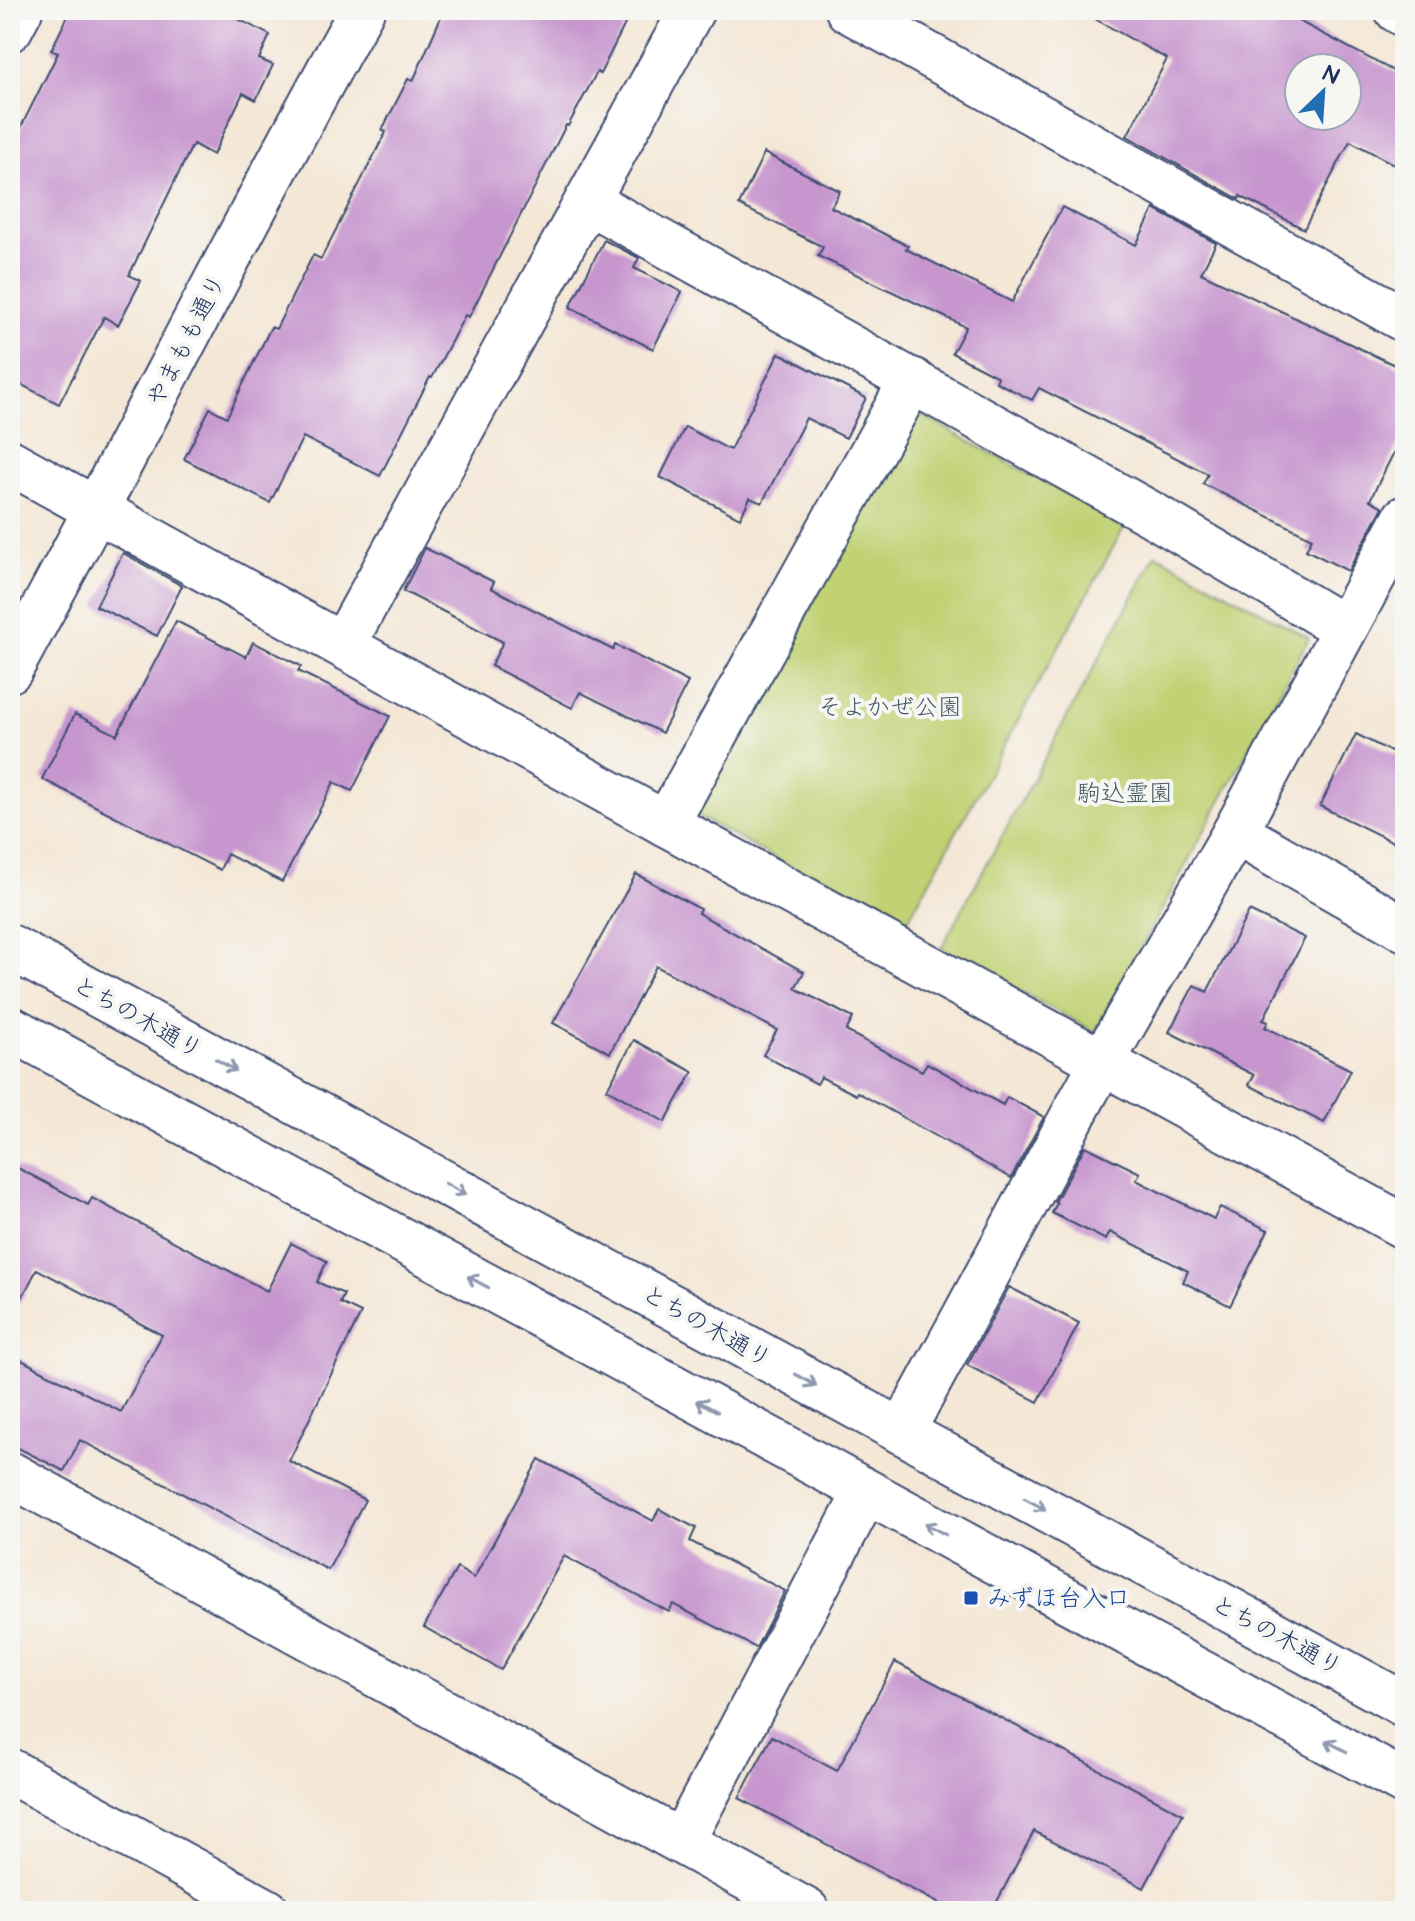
<svg xmlns="http://www.w3.org/2000/svg" width="1415" height="1921" font-family="'Architects Daughter','Klee One',sans-serif">
  <style>
    .green { fill: #c1d173; stroke: #6e8068; stroke-width: 2 }
    .building { fill: #c796cf; fill-rule: evenodd }
    .lines { fill: none; stroke-linecap: round; stroke-linejoin: round }
    .minor-casing { stroke: #3c4b70; stroke-width: 48 }
    .minor { stroke: #fff; stroke-width: 44 }
    .oneway { stroke: #8d97ae }
    .transit-dot { fill: #1a4fb4; stroke: #f6f6f2; stroke-width: 3 }
    .labels { text-anchor: middle; stroke-width: 8; stroke-linejoin: round; paint-order: stroke }
    .street-label { font-size: 24px; fill: #1b2f5e; stroke: #f6f6f2 }
    .park-label { font-size: 24px; fill: #445863; stroke: #f6f6f2 }
    .transit-label { font-size: 24px; fill: #164399; stroke: #f6f6f2; text-anchor: start }
  </style>
  <rect width="100%" height="100%" fill="#f6f6f2"/>
  <filter id="ink" filterUnits="userSpaceOnUse"><feTurbulence type="fractalNoise" baseFrequency=".0125" numOctaves="2"/><feDisplacementMap in="SourceGraphic" scale="16" xChannelSelector="R" yChannelSelector="G"/><feConvolveMatrix kernelMatrix="1 2 1 2 8 2 1 2 1" color-interpolation-filters="sRGB"/></filter>
  <filter id="wash" filterUnits="userSpaceOnUse"><feTurbulence type="fractalNoise" baseFrequency=".006" numOctaves="4" result="noise"/><feDisplacementMap in="SourceGraphic" scale="32" xChannelSelector="R" yChannelSelector="G"/><feGaussianBlur stdDeviation="1.8" result="paint"/><feColorMatrix in="noise" values="0 0 0 0 0 0 0 0 0 0 0 0 0 0 0 0 0 1.4 0 .05"/><feComposite in="paint" operator="in"/></filter>
  <g filter="url(#wash)">
    <rect width="100%" height="100%" fill="#f4e7d6"/>
    <g class="green">
      <path d="M 917,413 L 1125,526 L 903,929 L 696,815 Z"/>
      <path d="M 1156,554 L 1309,638 L 1095,1032 L 941,948 Z"/>
    </g>
    <g id="blocks">
      <g class="building">
        <path d="M 71,10 L 220,10 L 270,35 L 259,59 L 273,65 L 256,100 L 243,93 L 213,155 L 193,144 L 129,275 L 141,281 L 118,325 L 104,317 L 59,404 L 10,379 L 10,149 L 58,53 L 51,50 Z"/>
        <path d="M 444,10 L 606,10 L 627,20 L 600,74 L 597,72 L 568,126 L 566,125 L 469,317 L 465,315 L 432,378 L 430,377 L 380,476 L 303,437 L 270,503 L 184,459 L 210,408 L 227,417 L 271,327 L 276,329 L 313,255 L 321,259 L 386,132 L 382,130 L 408,79 L 413,81 Z"/>
        <path d="M 1079,10 L 1278,10 L 1405,77 L 1405,170 L 1350,141 L 1304,229 L 1240,196 L 1239,199 L 1127,136 L 1167,59 ZM 1299,68 L 1347,68 L 1347,116 L 1299,116 Z"/>
        <path d="M 764,153 L 840,191 L 831,207 L 908,246 L 906,249 L 1012,302 L 1062,207 L 1136,245 L 1154,209 L 1216,243 L 1201,273 L 1405,370 L 1405,430 L 1370,500 L 1383,507 L 1348,571 L 1306,550 L 1312,538 L 1203,484 L 1208,474 L 1039,388 L 1032,400 L 996,382 L 998,377 L 952,353 L 966,327 L 818,256 L 823,247 L 739,205 Z"/>
        <path d="M 604,240 L 639,258 L 634,268 L 682,292 L 653,349 L 570,307 Z"/>
        <path d="M 779,353 L 866,398 L 846,438 L 806,418 L 762,503 L 750,498 L 740,518 L 660,477 L 685,427 L 730,450 Z"/>
        <path d="M 425,548 L 494,582 L 491,588 L 613,650 L 615,645 L 688,682 L 662,733 L 580,692 L 572,708 L 491,666 L 503,642 L 403,591 Z"/>
        <path d="M 123,553 L 182,586 L 157,636 L 96,606 Z"/>
        <path d="M 176,621 L 246,657 L 253,642 L 301,666 L 298,671 L 390,716 L 352,791 L 334,782 L 282,882 L 227,854 L 220,870 L 42,779 L 75,714 L 117,735 Z"/>
        <path d="M 1356,734 L 1405,759 L 1405,848 L 1320,806 Z"/>
        <path d="M 636,874 L 700,909 L 698,913 L 804,972 L 795,988 L 853,1018 L 846,1031 L 922,1071 L 927,1063 L 1003,1105 L 1007,1097 L 1044,1117 L 1011,1178 L 857,1092 L 856,1095 L 821,1077 L 817,1084 L 763,1055 L 777,1030 L 656,966 L 610,1053 L 553,1023 Z"/>
        <path d="M 1249,911 L 1305,938 L 1263,1020 L 1268,1022 L 1265,1027 L 1351,1070 L 1324,1123 L 1249,1085 L 1254,1075 L 1169,1032 L 1194,985 L 1207,992 Z"/>
        <path d="M 634,1040 L 693,1072 L 665,1122 L 607,1089 Z"/>
        <path d="M 1085,1146 L 1140,1173 L 1136,1180 L 1214,1219 L 1220,1207 L 1268,1230 L 1230,1306 L 1183,1282 L 1188,1271 L 1110,1232 L 1106,1240 L 1052,1213 L 1057,1203 L 1055,1202 Z"/>
        <path d="M 10,1164 L 88,1205 L 92,1198 L 267,1291 L 291,1243 L 327,1261 L 317,1282 L 344,1294 L 340,1303 L 361,1313 L 289,1461 L 365,1500 L 328,1570 L 80,1440 L 64,1471 L 10,1444 L 10,1354 L 121,1412 L 162,1335 L 37,1269 L 10,1321 Z"/>
        <path d="M 1009,1287 L 1079,1323 L 1038,1402 L 967,1365 Z"/>
        <path d="M 539,1459 L 653,1521 L 659,1509 L 696,1528 L 690,1541 L 785,1591 L 756,1648 L 673,1604 L 669,1612 L 564,1556 L 501,1670 L 424,1627 L 457,1568 L 474,1578 Z"/>
        <path d="M 895,1662 L 1183,1814 L 1144,1888 L 1034,1831 L 992,1911 L 953,1911 L 739,1798 L 772,1736 L 837,1771 Z"/>
      </g>
    </g>
  </g>
  <g filter="url(#ink)">
    <use href="#blocks" fill-opacity="0" stroke="#3c4b70" stroke-width="2"/>
    <g class="lines">
      <g class="minor-casing">
        <g id="minor">
          <path d="M 848,10 L 1405,320"/>
          <path d="M 1397,10 L 1405,15"/>
          <path d="M 10,29 L 20,10"/>
          <path d="M 587,201 L 1153,515 L 1344,628"/>
          <path d="M 10,462 L 666,824 L 1405,1227"/>
          <path d="M 343,645 L 692,10"/>
          <path d="M 10,670 C 130,451 240,228 362,10"/>
          <path d="M 666,824 L 912,380"/>
          <path d="M 1235,832 L 1405,929"/>
          <path d="M 10,947 L 1405,1705"/>
          <path d="M 10,1028 L 1405,1783"/>
          <path d="M 902,1432 L 1102,1062 L 1235,832 L 1405,518"/>
          <path d="M 10,1474 L 807,1911"/>
          <path d="M 10,1771 L 267,1911"/>
          <path d="M 682,1841 L 866,1492"/>
        </g>
      </g>
      <use href="#minor" class="minor"/>
    </g>
    <defs><path id="oneway-shaft" d="M-6 0H5M1.5-3L5.5 0L1.5 3" fill="none" stroke-width="1.6" stroke-linecap="round" stroke-linejoin="round" transform="scale(2)"/></defs>
    <g class="oneway">
      <use href="#oneway-shaft" transform="translate(226 1065) rotate(29)"/>
      <use href="#oneway-shaft" transform="translate(455 1189) rotate(29)"/>
      <use href="#oneway-shaft" transform="translate(478 1282) rotate(-152)"/>
      <use href="#oneway-shaft" transform="translate(806 1380) rotate(29)"/>
      <use href="#oneway-shaft" transform="translate(707 1406) rotate(-152)"/>
      <use href="#oneway-shaft" transform="translate(1035 1504) rotate(28)"/>
      <use href="#oneway-shaft" transform="translate(935 1529) rotate(-152)"/>
      <use href="#oneway-shaft" transform="translate(1336 1746) rotate(-152)"/>
    </g>
  </g>
  <rect class="transit-dot" x="963" y="1590" width="16" height="16" rx="4"/>
  <g class="labels">
    <g class="street-label">
      <text transform="translate(186 340) rotate(-63)" y="8">やまもも通り</text>
      <text transform="translate(138 1017) rotate(29)" y="8">とちの木通り</text>
      <text transform="translate(707 1326) rotate(29)" y="8">とちの木通り</text>
      <text transform="translate(1277 1635) rotate(28)" y="8">とちの木通り</text>
    </g>
    <g class="park-label">
      <text x="890" y="715">そよかぜ公園</text>
      <text x="1125" y="801">駒込霊園</text>
    </g>
    <g class="transit-label">
      <text x="987" y="1606">みずほ台入口</text>
    </g>
  </g>
  <rect width="1415" height="1921" fill="none" stroke="#f6f6f2" stroke-width="40"/>
  <g transform="translate(1323 92) rotate(25)"><circle r="38" fill="#f6f6f2" stroke="#9ea6b7" stroke-width="2"/>
  <path d="M0-6L14 30L0 20L-14 30Z" fill="#1f6fb2"/>
  <text y="-12" font-size="22" font-weight="bold" text-anchor="middle" fill="#1b2f5e">N</text>
  </g>
</svg>
